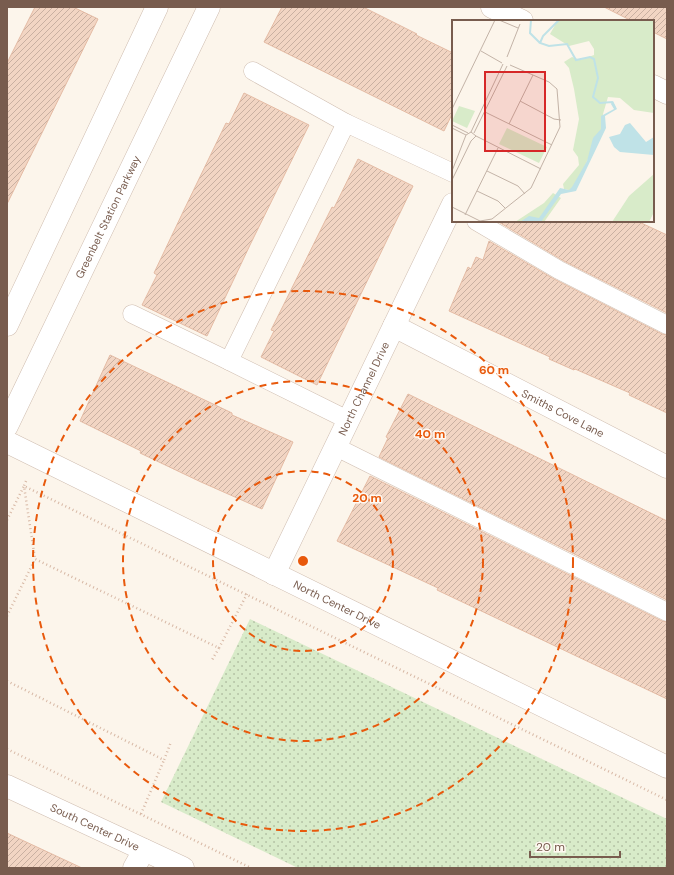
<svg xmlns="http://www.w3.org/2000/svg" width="674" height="875" font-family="'DM Sans',sans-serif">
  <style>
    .grass { fill: url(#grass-dots) }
    .building { fill: url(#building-hatch); stroke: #e4bba4 }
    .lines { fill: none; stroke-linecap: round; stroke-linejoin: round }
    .service-casing { stroke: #cfbdb0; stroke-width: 19 }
    .minor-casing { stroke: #cfbdb0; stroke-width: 23 }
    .path { stroke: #d7b8a5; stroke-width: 2.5; stroke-dasharray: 1 3; stroke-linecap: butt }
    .service { stroke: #fff; stroke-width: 18 }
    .minor { stroke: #fff; stroke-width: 22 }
    .ring { fill: none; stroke: #e8590c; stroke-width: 2; stroke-dasharray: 7 5 }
    .labels { text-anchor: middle; stroke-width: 3; stroke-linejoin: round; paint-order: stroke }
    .street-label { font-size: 11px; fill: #785c4e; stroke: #fff9f2 }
    .inset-river { fill: none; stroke: #bfe2e7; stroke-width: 2 }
    .inset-road { fill: none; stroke: #c3b3a7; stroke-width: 1 }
    .view { fill: #d62828; fill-opacity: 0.15; stroke: #d62828; stroke-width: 2 }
    .inset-edge { fill: none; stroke: #785c4e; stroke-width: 2 }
    .centre { fill: #e8590c; stroke: #fff9f2; stroke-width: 2 }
    .ring-label { font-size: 12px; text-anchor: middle; font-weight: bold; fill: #e8590c; stroke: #fff9f2; stroke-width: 3; stroke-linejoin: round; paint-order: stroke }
  </style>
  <defs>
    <pattern id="grass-dots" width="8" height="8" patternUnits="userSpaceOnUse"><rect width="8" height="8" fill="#d8ebc9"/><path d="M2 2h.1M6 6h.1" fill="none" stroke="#b4c2a5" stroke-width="1.8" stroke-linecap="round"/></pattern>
    <pattern id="building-hatch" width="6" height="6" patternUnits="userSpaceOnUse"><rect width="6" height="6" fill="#f2d5c3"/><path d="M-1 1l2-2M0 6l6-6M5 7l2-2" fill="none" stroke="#c9b0a1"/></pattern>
  </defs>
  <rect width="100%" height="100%" fill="#fcf5eb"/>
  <path class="grass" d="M 250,619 L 667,819 L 667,868 L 298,868 L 161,802 Z"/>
  <g class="building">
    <path d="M 35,7 L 73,7 L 98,19 L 7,204 L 7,63 Z"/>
    <path d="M 282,7 L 363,7 L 417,34 L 416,35 L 453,53 L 453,112 L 444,131 L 264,42 Z"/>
    <path d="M 604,7 L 667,7 L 667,39 L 653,32 L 653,21 L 632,21 Z"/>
    <path d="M 244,93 L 309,125 L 250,245 L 207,336 L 142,305 L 157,275 L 154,273 L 183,212 L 226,123 L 229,124 Z"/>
    <path d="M 358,159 L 413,186 L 317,385 L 261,357 L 274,331 L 271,330 L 283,306 L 332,207 L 334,208 Z"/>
    <path d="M 497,221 L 637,221 L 667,235 L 667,313 L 564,261 Z"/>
    <path d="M 489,241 L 554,279 L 662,334 L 667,335 L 667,413 L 629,395 L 630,393 L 575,369 L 574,370 L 549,359 L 550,357 L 449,311 L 468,267 L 471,269 L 476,257 L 483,260 Z"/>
    <path d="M 110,355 L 232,413 L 232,415 L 293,442 L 262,509 L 201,482 L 140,453 L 141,451 L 80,421 Z"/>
    <path d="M 408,394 L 667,521 L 667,600 L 379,457 L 388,438 L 386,437 Z"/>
    <path d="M 370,476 L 662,621 L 667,622 L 667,699 L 437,590 L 438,588 L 337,541 Z"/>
    <path d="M 7,833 L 24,841 L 82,868 L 7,868 Z"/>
  </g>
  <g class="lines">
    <g class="service-casing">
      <g id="service">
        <path d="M 253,71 L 346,123 L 453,173"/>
        <path d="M 346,123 L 229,361 L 348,420"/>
        <path d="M 476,221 L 559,270 L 667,325"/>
        <path d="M 132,314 L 229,361"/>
        <path d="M 336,447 L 667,612"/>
      </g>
    </g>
    <g class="minor-casing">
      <g id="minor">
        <path d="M 492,7 L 522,21"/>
        <path d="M 653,86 L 667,93"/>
        <path d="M 7,325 L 157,7"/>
        <path id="s1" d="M 394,326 L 667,467"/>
        <path id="s2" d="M 7,426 L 209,7"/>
        <path id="s3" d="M 7,442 L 667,767"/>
        <path id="s4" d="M 274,574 L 453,204"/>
        <path id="s5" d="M 7,786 L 183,868"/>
        <path d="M 134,868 L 144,850"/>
      </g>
    </g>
    <g class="path">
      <path d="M 26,481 L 24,486 L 35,559"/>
      <path d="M 7,520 L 24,486 L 667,800"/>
      <path d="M 7,616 L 35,559 L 219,648 L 212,660"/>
      <path d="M 219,648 L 247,594"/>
      <path d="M 7,681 L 164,760 L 171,742"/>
      <path d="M 7,749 L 251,868"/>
      <path d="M 141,814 L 164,760"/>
    </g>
    <use href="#service" class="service"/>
    <use href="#minor" class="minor"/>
  </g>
  <g class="ring">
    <circle cx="303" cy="561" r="90"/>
    <circle cx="303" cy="561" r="180"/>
    <circle cx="303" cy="561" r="270"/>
  </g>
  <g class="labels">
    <g class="street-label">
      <text dy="4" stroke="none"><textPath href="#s2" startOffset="232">Greenbelt Station Parkway</textPath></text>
      <text dy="4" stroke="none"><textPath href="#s4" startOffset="206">North Channel Drive</textPath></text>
      <text dy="4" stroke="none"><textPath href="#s1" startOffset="190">Smiths Cove Lane</textPath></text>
      <text dy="4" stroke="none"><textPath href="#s3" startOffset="368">North Center Drive</textPath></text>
      <text dy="4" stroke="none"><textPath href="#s5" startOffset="97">South Center Drive</textPath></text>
    </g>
  </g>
  <g transform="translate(452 20)">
    <rect width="202" height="202" fill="#fcf5eb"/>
    <path d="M 7,86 L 23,91 L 15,108 L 0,101 ZM 55,108 L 95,127 L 87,143 L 47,124 Z" fill="#d8ebc9"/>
    <path d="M 106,0 L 202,0 L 202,93 L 182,90 L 168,78 L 156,77 L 151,94 L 150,109 L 121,171 L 112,169 L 111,164 L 127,145 L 126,137 L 121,130 L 127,99 L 122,69 L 117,48 L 112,42 L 120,37 L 128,40 L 142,35 L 142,29 L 137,21 L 117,26 L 98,14 ZM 202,154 L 202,192 L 197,202 L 160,202 L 177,176 ZM 101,173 L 109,178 L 92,202 L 63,202 L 92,183 Z" fill="#d8ebc9"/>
    <path d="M 161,81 L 165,89 L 153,96 L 154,108 L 124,171 L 109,174 L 89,202 L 68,202 L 77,196 L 87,198 L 108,168 L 117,170 L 120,167 L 135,141 L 141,118 L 149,109 L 149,96 L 162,89 L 159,84 ZM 178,103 L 194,122 L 202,117 L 202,135 L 168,132 L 162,127 L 157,117 L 168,114 L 173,105 Z" fill="#bfe2e7"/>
    <path class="inset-river" d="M 79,0 L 78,13 L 88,23M 107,0 L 91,16 L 88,23 L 97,26 L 115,24 L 124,40 L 138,37 L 142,39 L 146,58 L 141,77 L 148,83 L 160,82 L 163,88"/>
    <path class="inset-road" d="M 47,0 L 66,8M 29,31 L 50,43M 55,37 L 68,4M 68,81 L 102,99 L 109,100M 0,89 L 43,0M 33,92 L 100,125M 57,104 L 81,55M 0,105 L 16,113M 0,108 L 14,115M 19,112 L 51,44M 22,113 L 55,46M 24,116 L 89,149M 0,151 L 14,115 L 19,112 L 24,116 L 19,121M 35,151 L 66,166 L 73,174M 0,160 L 19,121M 25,171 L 46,181 L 53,188M 0,187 L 28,201 L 40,199 L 79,168 L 108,107 L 105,69 L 97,62 L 58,45M 13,195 L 46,128"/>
    <path class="view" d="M 33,52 L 93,52 L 93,131 L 33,131 Z"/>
    <rect width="202" height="202" class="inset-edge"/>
  </g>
  <circle cx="303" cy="561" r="6" class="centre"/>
  <g class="ring-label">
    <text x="494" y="374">60 m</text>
    <text x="430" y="438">40 m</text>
    <text x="367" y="502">20 m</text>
  </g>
  <rect width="674" height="875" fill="none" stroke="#785c4e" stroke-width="16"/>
  <path d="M530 851v6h90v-6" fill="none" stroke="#785c4e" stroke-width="2"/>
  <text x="536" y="851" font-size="12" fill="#785c4e" stroke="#fff9f2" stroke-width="3" paint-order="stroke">20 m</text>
</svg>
